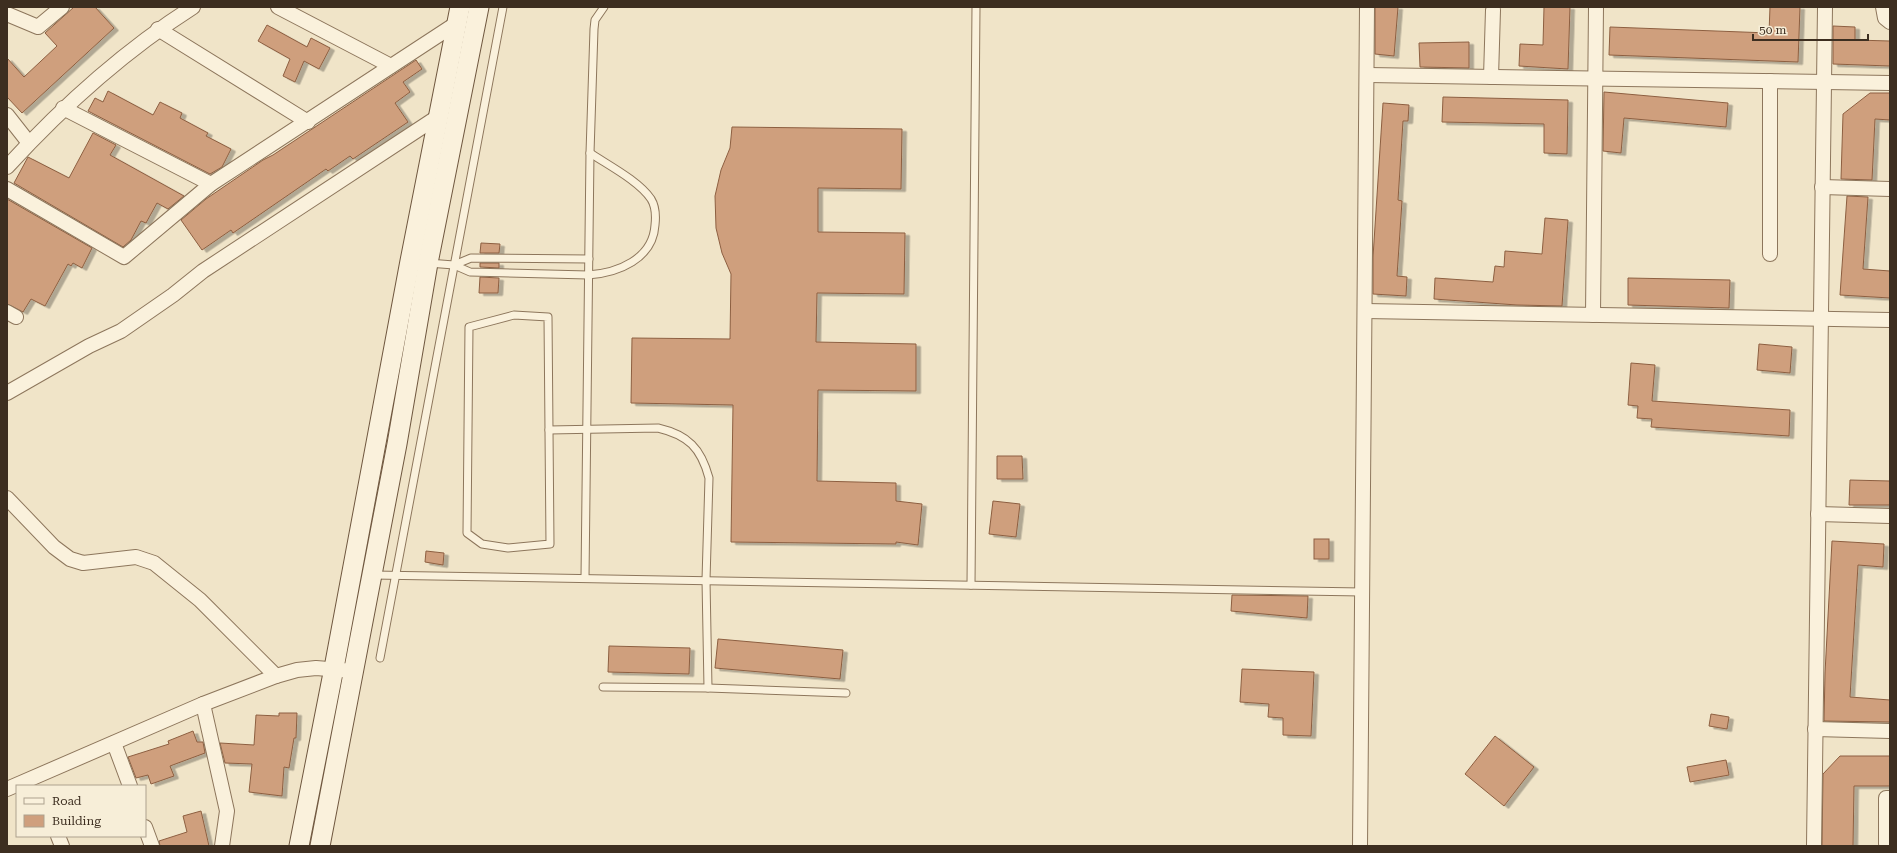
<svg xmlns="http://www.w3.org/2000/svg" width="1897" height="853" font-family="'Roboto Serif',serif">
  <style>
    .building { fill: #cf9f7d; stroke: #8d5f41; filter: url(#shadow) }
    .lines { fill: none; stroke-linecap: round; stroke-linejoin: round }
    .service-casing { stroke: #8d765c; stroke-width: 9 }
    .minor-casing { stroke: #8d765c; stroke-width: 16 }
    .secondary-casing { stroke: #6f573f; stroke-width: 21 }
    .service { stroke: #faf1dc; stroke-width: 7 }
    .minor { stroke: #faf1dc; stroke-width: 14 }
    .secondary { stroke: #faf1dc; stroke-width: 19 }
  </style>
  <defs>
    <filter id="shadow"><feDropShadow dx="4.5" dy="2.5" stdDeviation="0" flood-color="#0004"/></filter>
  </defs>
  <rect width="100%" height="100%" fill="#f0e4c8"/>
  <g class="building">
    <path d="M 74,7 L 95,7 L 114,28 L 22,113 L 7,97 L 7,58 L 24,77 L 57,46 L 45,33 Z"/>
    <path d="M 1375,7 L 1398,7 L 1394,56 L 1375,54 Z"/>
    <path d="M 1544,7 L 1570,7 L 1568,69 L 1519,66 L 1520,44 L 1543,45 Z"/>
    <path d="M 1770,7 L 1800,7 L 1798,62 L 1609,55 L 1610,27 L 1769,33 Z"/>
    <path d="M 267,25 L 307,47 L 311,38 L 330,48 L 319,69 L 304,61 L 295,82 L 283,76 L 290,59 L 258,41 Z"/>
    <path d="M 1833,26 L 1855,27 L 1855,40 L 1890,41 L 1890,66 L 1833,64 Z"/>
    <path d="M 1469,42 L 1469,68 L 1420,67 L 1419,43 Z"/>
    <path d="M 416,60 L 422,69 L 403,82 L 410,92 L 395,103 L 408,122 L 353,159 L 350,156 L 328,171 L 326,169 L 233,233 L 231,230 L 202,250 L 181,220 L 206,199 L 263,160 L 273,155 Z"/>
    <path d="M 108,91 L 153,115 L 160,102 L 182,113 L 180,118 L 208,133 L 206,136 L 231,149 L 222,167 L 210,174 L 88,111 L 95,98 L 103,102 Z"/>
    <path d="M 1604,92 L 1728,103 L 1726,127 L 1624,118 L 1621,153 L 1603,151 Z"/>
    <path d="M 1870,93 L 1890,93 L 1890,120 L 1875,119 L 1872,180 L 1841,179 L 1843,114 Z"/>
    <path d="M 1443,97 L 1568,100 L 1567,154 L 1544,153 L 1544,124 L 1442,122 Z"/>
    <path d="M 1383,103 L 1409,105 L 1408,121 L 1403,121 L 1398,200 L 1402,201 L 1397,276 L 1407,277 L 1406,296 L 1373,294 L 1373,257 Z"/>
    <path d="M 732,127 L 902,129 L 901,189 L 818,188 L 818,232 L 905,233 L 904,294 L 817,293 L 816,342 L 916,344 L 916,391 L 818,390 L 817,481 L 896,483 L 896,501 L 922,504 L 918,545 L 896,542 L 896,544 L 731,542 L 733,405 L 631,403 L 632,338 L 730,339 L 731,274 L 722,253 L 716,228 L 715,196 L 721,170 L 730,148 Z"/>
    <path d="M 93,133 L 116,145 L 110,155 L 184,196 L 168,209 L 157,203 L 146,223 L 141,221 L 131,240 L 123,247 L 14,183 L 28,157 L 69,178 Z"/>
    <path d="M 1847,196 L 1868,197 L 1863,269 L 1890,271 L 1890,298 L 1840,295 Z"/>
    <path d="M 7,199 L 92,248 L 82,268 L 73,263 L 71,266 L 68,264 L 45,306 L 31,299 L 23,312 L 7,304 Z"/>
    <path d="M 1545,218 L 1568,220 L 1562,306 L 1517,305 L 1434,299 L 1435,278 L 1493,282 L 1495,266 L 1504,267 L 1505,251 L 1542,254 Z"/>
    <path d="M 481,243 L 500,244 L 499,253 L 480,253 Z"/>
    <path d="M 480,263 L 499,263 L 499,268 L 480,267 Z"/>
    <path d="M 480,277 L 499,278 L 498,293 L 479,293 Z"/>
    <path d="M 1628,278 L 1730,280 L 1729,308 L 1628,305 Z"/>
    <path d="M 1759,344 L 1792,347 L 1790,373 L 1757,370 Z"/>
    <path d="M 1631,363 L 1655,365 L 1652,401 L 1790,410 L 1789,436 L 1651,427 L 1652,419 L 1637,418 L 1638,406 L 1628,405 Z"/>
    <path d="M 997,456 L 1022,456 L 1023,479 L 997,479 Z"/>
    <path d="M 1850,480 L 1890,481 L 1890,505 L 1849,505 Z"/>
    <path d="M 993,501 L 1020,504 L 1016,537 L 989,534 Z"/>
    <rect x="1314" y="539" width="15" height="20"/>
    <path d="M 1832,541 L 1884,544 L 1883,567 L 1858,565 L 1850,697 L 1890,700 L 1890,722 L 1824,721 L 1825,673 Z"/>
    <path d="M 426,551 L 444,553 L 443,565 L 425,562 Z"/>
    <path d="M 1232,595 L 1308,596 L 1307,618 L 1231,611 Z"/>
    <path d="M 718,639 L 843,650 L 840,679 L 715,668 Z"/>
    <path d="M 609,646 L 690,648 L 689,674 L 608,672 Z"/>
    <path d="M 1242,669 L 1314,672 L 1311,736 L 1283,735 L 1283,718 L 1268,717 L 1269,704 L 1240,702 Z"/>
    <path d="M 279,713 L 297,713 L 296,738 L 294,738 L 289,768 L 284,767 L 282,796 L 249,792 L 252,764 L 225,763 L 220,743 L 254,745 L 256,715 L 279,716 Z"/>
    <path d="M 1711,714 L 1729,717 L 1727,729 L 1709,726 Z"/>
    <path d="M 193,731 L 197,742 L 203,742 L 205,753 L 170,766 L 174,776 L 151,784 L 148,775 L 136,778 L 128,757 L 169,744 L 168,741 Z"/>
    <path d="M 1495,736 L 1534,767 L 1504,806 L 1465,774 Z"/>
    <path d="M 1840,756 L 1890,756 L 1890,786 L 1854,786 L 1853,846 L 1822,846 L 1823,774 Z"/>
    <path d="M 1726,760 L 1729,775 L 1690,782 L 1687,767 Z"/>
    <path d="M 201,811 L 209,846 L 160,846 L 159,841 L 187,832 L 183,816 Z"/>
  </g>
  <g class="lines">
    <g class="service-casing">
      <g id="service">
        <path d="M 428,263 L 454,265 L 470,272 L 588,275 C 618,273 653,259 655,225 C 656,216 656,207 651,199 C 639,181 608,165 590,153"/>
        <path d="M 454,265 L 471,258 L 589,259"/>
        <path d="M 514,315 L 548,317 L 550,544 L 508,548 L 482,544 L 467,533 L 469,327 Z"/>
        <path d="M 549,430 L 658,428 C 688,435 701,448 709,478 L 706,580 L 708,688"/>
        <path d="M 373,575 L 1362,592"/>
        <path d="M 585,578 L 590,153 L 594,29 L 595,20 L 604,7"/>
        <path d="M 971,585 L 976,7"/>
        <path d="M 380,658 L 503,7"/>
        <path d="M 603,687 L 708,688 L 846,693"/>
      </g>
    </g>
    <g class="minor-casing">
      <g id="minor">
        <path d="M 278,7 L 391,66"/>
        <path d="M 1883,7 L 1885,18 L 1890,22"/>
        <path d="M 7,14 L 38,27 L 62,7"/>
        <path d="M 158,29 L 308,122"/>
        <path d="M 1368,75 L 1890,83"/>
        <path d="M 1491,77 L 1493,10"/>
        <path d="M 63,108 L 211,184"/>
        <path d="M 7,115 L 29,143"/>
        <path d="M 7,167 C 62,107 124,51 193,7"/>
        <path d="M 1822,187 L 1890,189"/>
        <path d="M 7,189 L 124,257 L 211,184 L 457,23"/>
        <path d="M 1770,254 L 1770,81"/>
        <path d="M 1365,311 L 1890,320"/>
        <path d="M 7,312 L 16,317"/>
        <path d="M 1593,315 L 1596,7"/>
        <path d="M 7,393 L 89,346 L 121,331 L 173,295 L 203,271 L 439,116"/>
        <path d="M 7,498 L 54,547 L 70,559 L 83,563 L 136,557 L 154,563 L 200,600 L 276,676"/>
        <path d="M 1818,514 L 1890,516"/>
        <path d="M 203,704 L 227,811 L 222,846"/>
        <path d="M 1815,729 L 1890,731"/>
        <path d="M 114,743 L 130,786"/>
        <path d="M 7,789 L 203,704 L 276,676 L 297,670 L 316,668 L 353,671"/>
        <path d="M 1890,798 L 1886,798 L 1886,844 L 1890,844"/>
        <path d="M 145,827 L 152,846"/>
        <path d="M 58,836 L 62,846"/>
        <path d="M 1360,846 L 1367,7"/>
        <path d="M 1814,846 L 1825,7"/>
      </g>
    </g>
    <g class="secondary-casing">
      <g id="secondary">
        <path d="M 299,846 L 334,668 L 410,261 L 460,7"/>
        <path d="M 320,846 L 397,444 L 428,263 L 479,7"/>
      </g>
    </g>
    <use href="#service" class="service"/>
    <use href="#minor" class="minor"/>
    <use href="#secondary" class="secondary"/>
  </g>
  <rect width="1897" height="853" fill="none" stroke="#3d2e20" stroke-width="16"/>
  <rect x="16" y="785" width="130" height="52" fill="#f7eed8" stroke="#ada18e"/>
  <rect x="24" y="798" width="20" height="6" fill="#faf1dc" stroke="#ada18e"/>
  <text x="52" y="805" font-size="12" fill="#3d2e20">Road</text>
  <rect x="24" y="815" width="20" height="12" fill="#cf9f7d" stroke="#ada18e"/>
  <text x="52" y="825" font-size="12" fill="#3d2e20">Building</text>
  <path d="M1753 34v6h115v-6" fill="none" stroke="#3d2e20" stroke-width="2"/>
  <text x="1759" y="34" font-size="12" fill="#3d2e20" stroke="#f7eed8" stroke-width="3" paint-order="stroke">50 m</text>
</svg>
